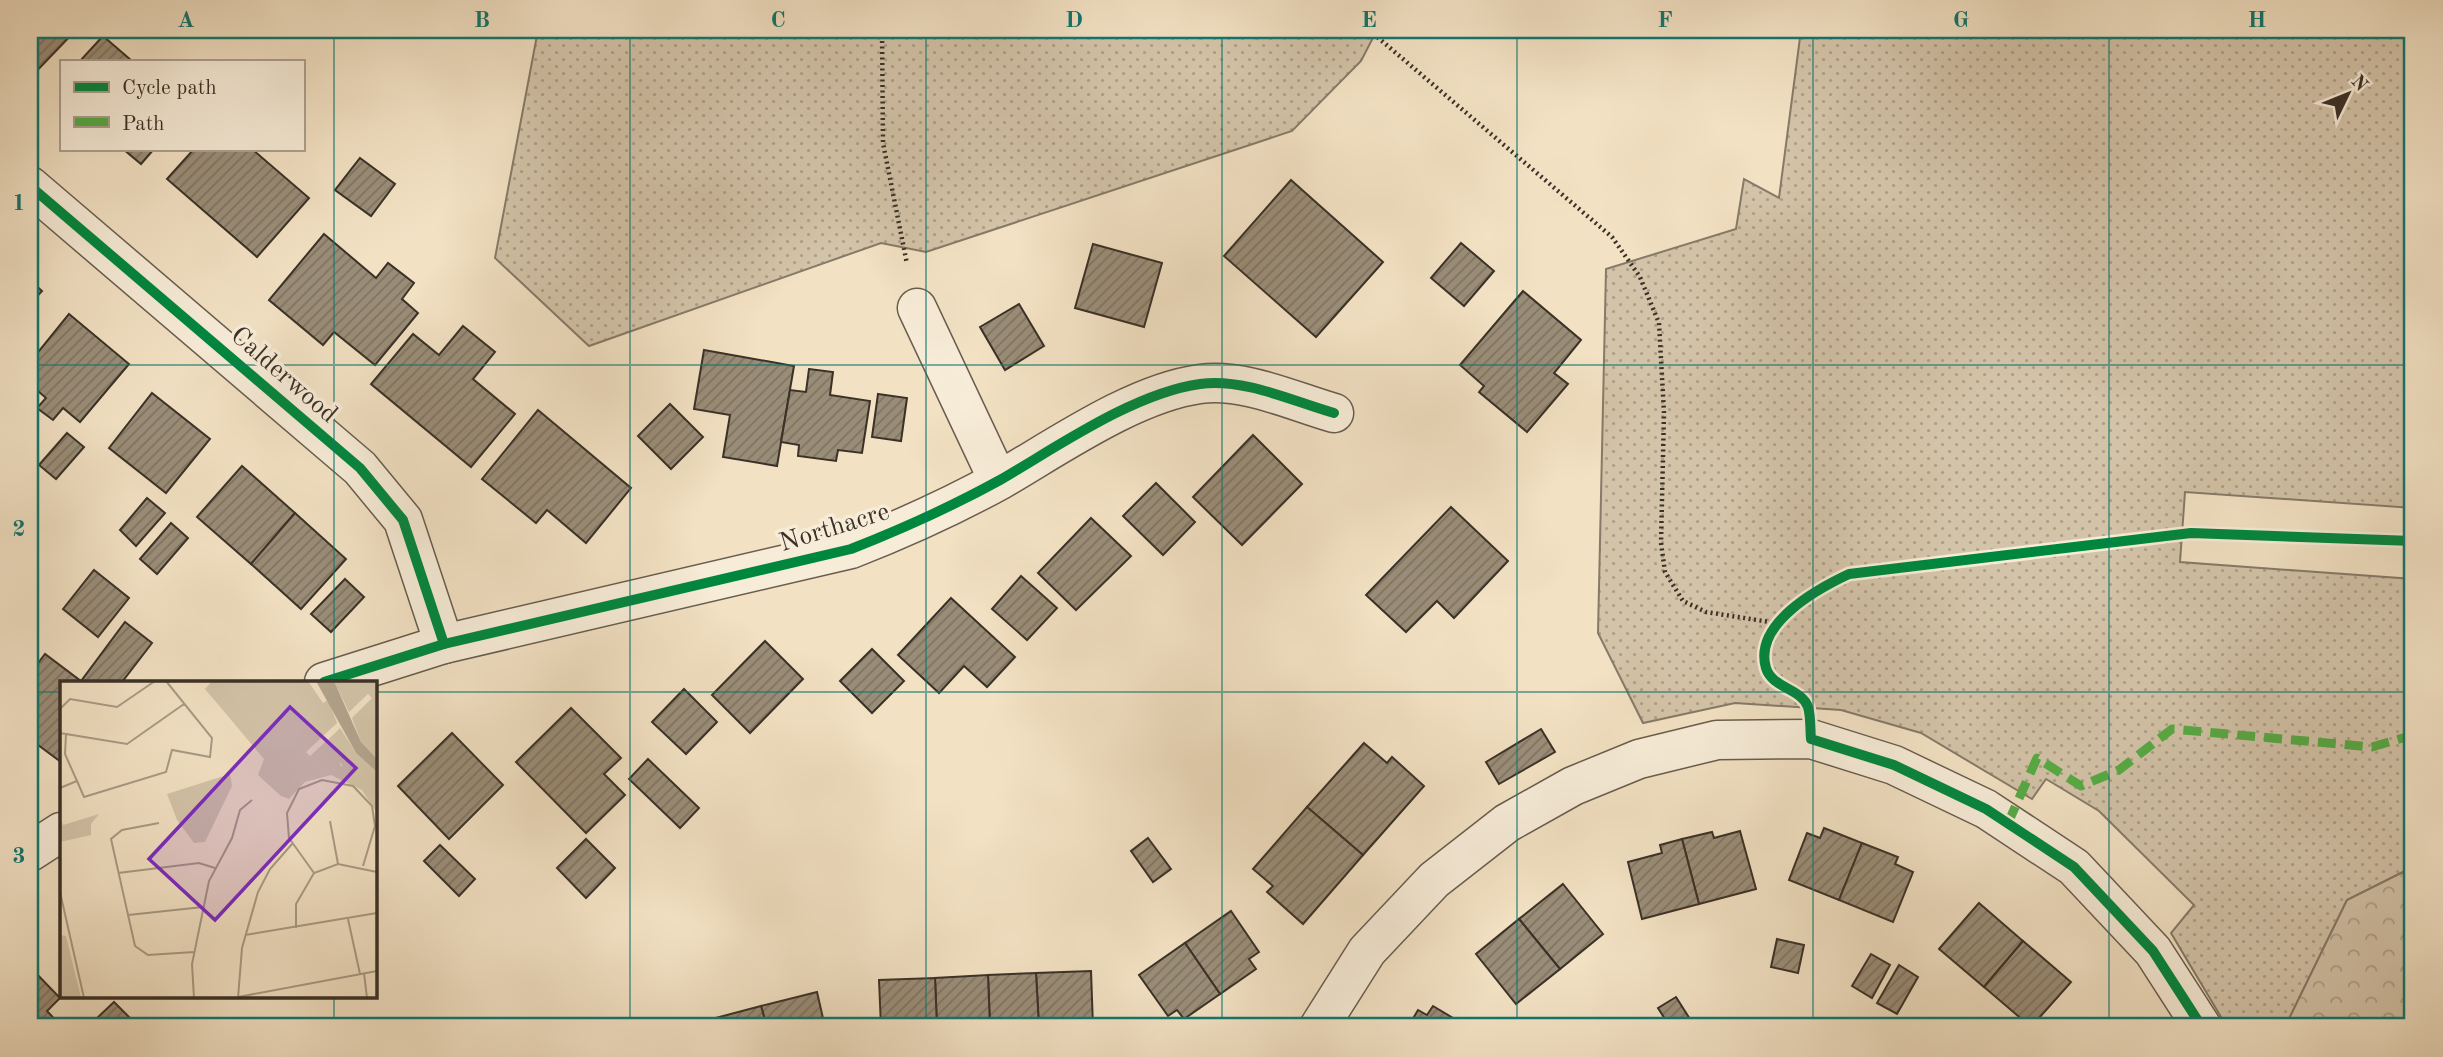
<svg xmlns="http://www.w3.org/2000/svg" width="2443" height="1057" font-family="'Old Standard TT',serif">
  <style>
    .grass { fill: url(#grass-dots); stroke: #867a68; stroke-width: 2 }
    .forest { fill: url(#forest-crowns); stroke: #867a68; stroke-width: 2 }
    .building { fill: url(#building-hatch); stroke: #3a3127; stroke-width: 2 }
    .lines { fill: none; stroke-linecap: round; stroke-linejoin: round }
    .minor-casing { stroke: #685d4e; stroke-width: 41 }
    .path { stroke: #3a3127; stroke-width: 4.5; stroke-dasharray: 2 3.5; stroke-linecap: butt }
    .minor { stroke: #f7ecd8; stroke-width: 38 }
    .quiet { stroke: #55ab44; stroke-width: 9; stroke-dasharray: 18 9; stroke-linecap: butt }
    .cycleway-casing { stroke: #f7ecd8; stroke-width: 15 }
    .cycleway { stroke: #00873e; stroke-width: 10 }
    .grid { fill: none; stroke: #0f766e; stroke-width: 2; stroke-opacity: 0.55 }
    .labels { text-anchor: middle; stroke-width: 7; stroke-linejoin: round; paint-order: stroke }
    .street-label { font-size: 26px; fill: #3a3127; stroke: #f7ecd8 }
    .inset-road { fill: none; stroke: #a89b85; stroke-width: 2 }
    .view { fill: #7b2cbf; fill-opacity: 0.15; stroke: #7b2cbf; stroke-width: 3.5 }
    .inset-edge { fill: none; stroke: #3a3127; stroke-width: 3.5 }
    .neatline { fill: none; stroke: #0f766e; stroke-width: 2.5 }
    .grid-label { font-size: 23px; text-anchor: middle; font-weight: bold; fill: #0f766e }
  </style>
  <defs>
    <pattern id="grass-dots" width="8" height="8" patternUnits="userSpaceOnUse" patternTransform="scale(1.75)"><rect width="8" height="8" fill="#d3c3a8"/><path d="M2 2h.1M6 6h.1" fill="none" stroke="#ac9f89" stroke-width="1.8" stroke-linecap="round"/></pattern>
    <pattern id="forest-crowns" width="20" height="18" patternUnits="userSpaceOnUse" patternTransform="scale(1.75)"><rect width="20" height="18" fill="#d3c3a8"/><path d="M2 6a3 3 0 1 1 6 0M12 15a3 3 0 1 1 6 0" fill="none" stroke="#ac9f89"/></pattern>
    <pattern id="building-hatch" width="6" height="6" patternUnits="userSpaceOnUse" patternTransform="scale(1.75)"><rect width="6" height="6" fill="#9a8d78"/><path d="M-1 1l2-2M0 6l6-6M5 7l2-2" fill="none" stroke="#7f7462"/></pattern>
  </defs>
  <rect width="100%" height="100%" fill="#f2e1c3"/>
  <filter id="stains"><feTurbulence type="fractalNoise" baseFrequency=".00286" numOctaves="4"/><feColorMatrix values="0 0 0 0 .2 0 0 0 0 .09 0 0 0 0 .02 0 0 0 .5 -.17"/></filter>
  <radialGradient id="worn" r=".72"><stop offset=".6" stop-color="#630" stop-opacity="0"/><stop offset="1" stop-color="#630" stop-opacity=".3"/></radialGradient>
  <g class="grass">
    <path d="M 538,30 L 1377,30 L 1361,61 L 1292,131 L 926,252 L 881,243 L 589,346 L 495,258 Z"/>
    <path d="M 1801,30 L 2413,30 L 2413,508 L 2185,492 L 2180,562 L 2413,579 L 2413,867 L 2347,900 L 2285,1027 L 2227,1027 L 2171,933 L 2194,905 L 2099,811 L 2046,779 L 2032,799 L 1921,733 L 1841,710 L 1735,703 L 1643,723 L 1598,633 L 1606,269 L 1736,229 L 1744,179 L 1779,198 Z"/>
  </g>
  <path class="forest" d="M 2413,867 L 2413,1027 L 2285,1027 L 2347,900 Z"/>
  <g class="building">
    <path d="M 30,30 L 76,30 L 30,78 Z"/>
    <path d="M 103,36 L 132,61 L 80,61 Z"/>
    <path d="M 123,149 L 154,149 L 141,164 Z"/>
    <path d="M 194,149 L 252,149 L 309,198 L 257,257 L 167,179 Z"/>
    <path d="M 360,158 L 395,184 L 371,216 L 335,190 Z"/>
    <path d="M 1291,180 L 1383,262 L 1316,337 L 1224,256 Z"/>
    <path d="M 324,234 L 376,278 L 388,263 L 414,283 L 402,299 L 418,313 L 375,365 L 334,332 L 323,345 L 269,300 Z"/>
    <path d="M 1461,243 L 1494,271 L 1464,306 L 1431,278 Z"/>
    <path d="M 1093,244 L 1162,263 L 1144,327 L 1075,308 Z"/>
    <path d="M 30,280 L 42,291 L 30,304 Z"/>
    <path d="M 1523,291 L 1581,340 L 1554,373 L 1568,384 L 1527,432 L 1479,392 L 1484,386 L 1460,365 Z"/>
    <path d="M 1019,304 L 1044,346 L 1005,370 L 980,327 Z"/>
    <path d="M 69,314 L 129,364 L 80,422 L 63,408 L 53,420 L 37,408 L 46,398 L 30,384 L 30,362 Z"/>
    <path d="M 463,326 L 495,352 L 473,379 L 515,414 L 471,467 L 371,384 L 413,334 L 439,355 Z"/>
    <path d="M 704,350 L 794,366 L 777,466 L 723,457 L 730,415 L 694,409 Z"/>
    <path d="M 809,369 L 833,372 L 830,395 L 870,401 L 862,453 L 838,450 L 836,461 L 798,456 L 799,445 L 781,442 L 790,390 L 806,392 Z"/>
    <path d="M 152,393 L 210,439 L 166,493 L 109,448 Z"/>
    <path d="M 878,394 L 907,398 L 901,441 L 872,437 Z"/>
    <path d="M 670,404 L 703,437 L 671,469 L 638,436 Z"/>
    <path d="M 538,410 L 631,488 L 586,543 L 547,510 L 536,523 L 482,479 Z"/>
    <path d="M 67,433 L 84,447 L 56,479 L 39,465 Z"/>
    <path d="M 1253,435 L 1302,484 L 1242,545 L 1193,497 Z"/>
    <path d="M 242,466 L 295,513 L 251,564 L 197,517 Z"/>
    <path d="M 1156,483 L 1195,522 L 1163,555 L 1123,516 Z"/>
    <path d="M 147,498 L 165,513 L 136,546 L 120,530 Z"/>
    <path d="M 1451,507 L 1508,561 L 1454,618 L 1437,601 L 1406,632 L 1366,595 Z"/>
    <path d="M 295,513 L 346,559 L 301,609 L 251,564 Z"/>
    <path d="M 1091,518 L 1131,556 L 1076,610 L 1038,573 Z"/>
    <path d="M 171,523 L 188,538 L 157,574 L 140,559 Z"/>
    <path d="M 94,570 L 129,598 L 98,637 L 63,609 Z"/>
    <path d="M 1021,576 L 1057,608 L 1027,640 L 992,609 Z"/>
    <path d="M 345,579 L 364,597 L 331,632 L 311,614 Z"/>
    <path d="M 951,598 L 1015,657 L 987,687 L 964,666 L 939,693 L 898,655 Z"/>
    <path d="M 125,622 L 152,643 L 122,682 L 61,682 L 61,762 L 30,739 L 30,674 L 45,654 L 81,681 Z"/>
    <path d="M 765,641 L 803,679 L 750,733 L 712,695 Z"/>
    <path d="M 872,649 L 904,681 L 872,713 L 840,681 Z"/>
    <path d="M 684,689 L 717,722 L 686,754 L 652,722 Z"/>
    <path d="M 571,708 L 621,758 L 604,774 L 625,795 L 586,833 L 516,762 Z"/>
    <path d="M 1541,729 L 1555,752 L 1499,784 L 1486,762 Z"/>
    <path d="M 452,733 L 503,785 L 449,839 L 398,786 Z"/>
    <path d="M 1364,743 L 1387,763 L 1392,757 L 1424,786 L 1363,855 L 1307,807 Z"/>
    <path d="M 648,759 L 699,808 L 680,828 L 629,779 Z"/>
    <path d="M 1307,807 L 1363,855 L 1303,924 L 1267,892 L 1273,886 L 1253,869 Z"/>
    <path d="M 1824,828 L 1862,843 L 1839,900 L 1789,880 L 1807,833 L 1820,838 Z"/>
    <path d="M 1740,831 L 1756,889 L 1699,904 L 1682,839 L 1712,832 L 1714,838 Z"/>
    <path d="M 1148,838 L 1171,869 L 1153,882 L 1131,851 Z"/>
    <path d="M 586,839 L 615,868 L 586,898 L 557,868 Z"/>
    <path d="M 1682,839 L 1699,904 L 1642,919 L 1628,862 L 1662,853 L 1660,845 Z"/>
    <path d="M 1862,843 L 1898,857 L 1895,864 L 1913,872 L 1893,922 L 1839,900 Z"/>
    <path d="M 440,845 L 475,879 L 459,896 L 424,861 Z"/>
    <path d="M 1563,884 L 1603,934 L 1560,969 L 1519,919 Z"/>
    <path d="M 1979,903 L 2023,941 L 1984,987 L 1939,949 Z"/>
    <path d="M 1231,911 L 1259,952 L 1249,959 L 1256,969 L 1220,994 L 1185,943 Z"/>
    <path d="M 1519,919 L 1560,969 L 1516,1004 L 1476,954 Z"/>
    <path d="M 1777,939 L 1804,945 L 1798,973 L 1771,967 Z"/>
    <path d="M 2023,941 L 2071,982 L 2031,1027 L 1984,987 Z"/>
    <path d="M 1185,943 L 1220,994 L 1184,1019 L 1177,1010 L 1168,1016 L 1139,975 Z"/>
    <path d="M 1871,954 L 1890,965 L 1872,998 L 1852,986 Z"/>
    <path d="M 1899,965 L 1918,977 L 1897,1014 L 1877,1003 Z"/>
    <path d="M 30,967 L 60,998 L 47,1011 L 62,1027 L 30,1027 Z"/>
    <path d="M 1091,971 L 1093,1027 L 1039,1027 L 1036,973 Z"/>
    <path d="M 1036,973 L 1039,1027 L 990,1027 L 988,975 Z"/>
    <path d="M 988,975 L 990,1027 L 937,1027 L 935,978 Z"/>
    <path d="M 935,978 L 937,1027 L 881,1027 L 879,980 Z"/>
    <path d="M 817,992 L 825,1027 L 767,1027 L 761,1006 Z"/>
    <path d="M 1676,997 L 1695,1027 L 1670,1027 L 1658,1008 Z"/>
    <path d="M 114,1002 L 139,1027 L 102,1027 L 95,1020 Z"/>
    <path d="M 761,1006 L 767,1027 L 710,1027 L 708,1020 Z"/>
    <path d="M 1433,1006 L 1468,1027 L 1408,1027 L 1418,1010 L 1427,1015 Z"/>
  </g>
  <g class="lines">
    <g class="minor-casing">
      <g id="minor">
        <path d="M 30,186 L 360,468 L 403,520 L 444,644"/>
        <path d="M 917,308 L 998,480"/>
        <path d="M 324,682 L 444,644 L 851,549 C 902,529 951,507 1000,480 C 1057,447 1134,393 1200,384 C 1244,378 1292,401 1334,413"/>
        <path d="M 30,852 L 61,832"/>
        <path d="M 1319,1027 L 1367,951 L 1434,880 L 1507,823 L 1573,786 L 1639,759 L 1717,740 L 1811,739 L 1894,765 L 1986,809 L 2074,867 L 2153,951 L 2202,1027"/>
      </g>
    </g>
    <g class="path">
      <path d="M 882,30 L 883,143 L 907,264"/>
      <path d="M 1369,30 L 1612,237 L 1640,277 L 1659,323 L 1664,413 L 1661,543 L 1665,572 L 1683,601 L 1706,612 L 1776,623"/>
    </g>
    <use href="#minor" class="minor"/>
    <path class="quiet" d="M 2008,823 L 2037,758 L 2081,786 L 2119,770 L 2172,729 L 2372,747 L 2413,735"/>
    <g class="cycleway-casing">
      <g id="cycleway">
        <path d="M 30,186 L 360,468 L 403,520 L 444,644"/>
        <path d="M 324,682 L 444,644 L 851,549 C 902,529 951,507 1000,480 C 1057,447 1134,393 1200,384 C 1244,378 1292,401 1334,413"/>
        <path d="M 2202,1027 L 2153,951 L 2074,867 L 1986,809 L 1894,765 L 1811,739 C 1810,729 1811,717 1808,707 C 1802,689 1772,688 1766,668 C 1753,624 1817,589 1849,574 L 2191,533 L 2413,541"/>
      </g>
    </g>
    <use href="#cycleway" class="cycleway"/>
  </g>
  <path class="grid" d="M 334,30 L 334,682M 630,30 L 630,1027M 926,30 L 926,1027M 1222,30 L 1222,1027M 1517,30 L 1517,1027M 1813,30 L 1813,1027M 2109,30 L 2109,1027M 30,365 L 2413,365M 30,692 L 61,692M 374,692 L 2413,692M 334,996 L 334,1027"/>
  <g class="labels">
    <g class="street-label">
      <text transform="translate(285 374) rotate(41)" y="9">Calderwood</text>
      <text transform="translate(834 526) rotate(-17)" y="9">Northacre</text>
    </g>
  </g>
  <g transform="translate(60 681)">
    <rect width="317" height="317" fill="#f2e1c3"/>
    <path d="M 152,0 L 248,0 L 263,22 L 268,19 L 277,42 L 246,71 L 250,75 L 274,53 L 283,76 L 280,84 L 317,116 L 317,132 L 302,109 L 271,94 L 245,101 L 229,118 L 221,115 L 198,94 L 204,78 L 145,8 ZM 274,0 L 317,0 L 317,78 L 301,61 L 292,37 L 312,17 L 308,13 L 289,31 ZM 170,93 L 172,105 L 145,161 L 134,162 L 117,139 L 107,113 ZM 39,133 L 31,143 L 31,154 L 0,161 L 0,136 L 3,144 Z" fill="#d3c3a8"/>
    <path d="M 280,47 L 296,72 L 317,91 L 317,116 L 285,96 L 274,53 Z" fill="#d3c3a8"/>
    <path d="M 0,254 L 6,255 L 21,317 L 0,317 Z" fill="#d3c3a8"/>
    <path d="M 256,0 L 274,0 L 301,61 L 317,78 L 317,91 L 296,72 Z" fill="#b3a58e"/>
    <path class="inset-road" d="M 0,28 L 10,18 L 57,26 L 95,0M 0,52 L 6,53 L 5,73 L 17,100 L 0,107M 6,53 L 67,63 L 124,23M 17,100 L 24,116 L 106,91 L 112,69 L 150,76 L 152,57 L 106,0M 270,140 L 278,183M 99,142 L 62,149 L 51,158 L 75,265 L 88,274 L 134,271M 58,192 L 139,182 L 155,187M 254,192 L 229,157 L 227,132 L 239,108 L 262,99 L 293,105 L 312,125 L 315,145 L 303,185M 0,211 L 24,317M 68,234 L 143,226M 288,238 L 300,293M 236,247 L 236,223 L 254,192 L 278,183 L 317,191M 185,254 L 317,232M 304,292 L 307,317M 178,316 L 317,290M 134,317 L 132,283 L 149,200 L 172,157 L 180,129 L 192,119M 178,317 L 182,267 L 198,211 L 210,188 L 232,163"/>
    <path class="view" d="M 230,26 L 296,87 L 155,239 L 89,178 Z"/>
    <rect width="317" height="317" class="inset-edge"/>
  </g>
  <rect width="2443" height="1057" fill="none" stroke="#f2e1c3" stroke-width="77"/>
  <rect x="60" y="60" width="245" height="91" fill="#f7ecd8" stroke="#aba191" stroke-width="2"/>
  <rect x="74" y="82" width="35" height="10" fill="#00873e" stroke="#aba191" stroke-width="2"/>
  <text x="122" y="94" font-size="21" fill="#3a3127">Cycle path</text>
  <rect x="74" y="117" width="35" height="10" fill="#55ab44" stroke="#aba191" stroke-width="2"/>
  <text x="122" y="130" font-size="21" fill="#3a3127">Path</text>
  <g transform="translate(2348 94) rotate(47)" stroke="#f7ecd8" stroke-width="5" paint-order="stroke">
  <path d="M0-5L12 26L0 18L-12 26Z" fill="#3a3127"/>
  <text y="-10" font-size="19" font-weight="bold" text-anchor="middle" fill="#3a3127">N</text>
  </g>
  <rect x="38" y="38" width="2366" height="980" class="neatline"/>
  <g class="grid-label">
    <text x="186" y="27">A</text>
    <text x="482" y="27">B</text>
    <text x="778" y="27">C</text>
    <text x="1074" y="27">D</text>
    <text x="1369" y="27">E</text>
    <text x="1665" y="27">F</text>
    <text x="1961" y="27">G</text>
    <text x="2257" y="27">H</text>
    <text x="19" y="210">1</text>
    <text x="19" y="536">2</text>
    <text x="19" y="863">3</text>
  </g>
  <rect width="100%" height="100%" filter="url(#stains)"/>
  <rect width="100%" height="100%" fill="url(#worn)"/>
</svg>
